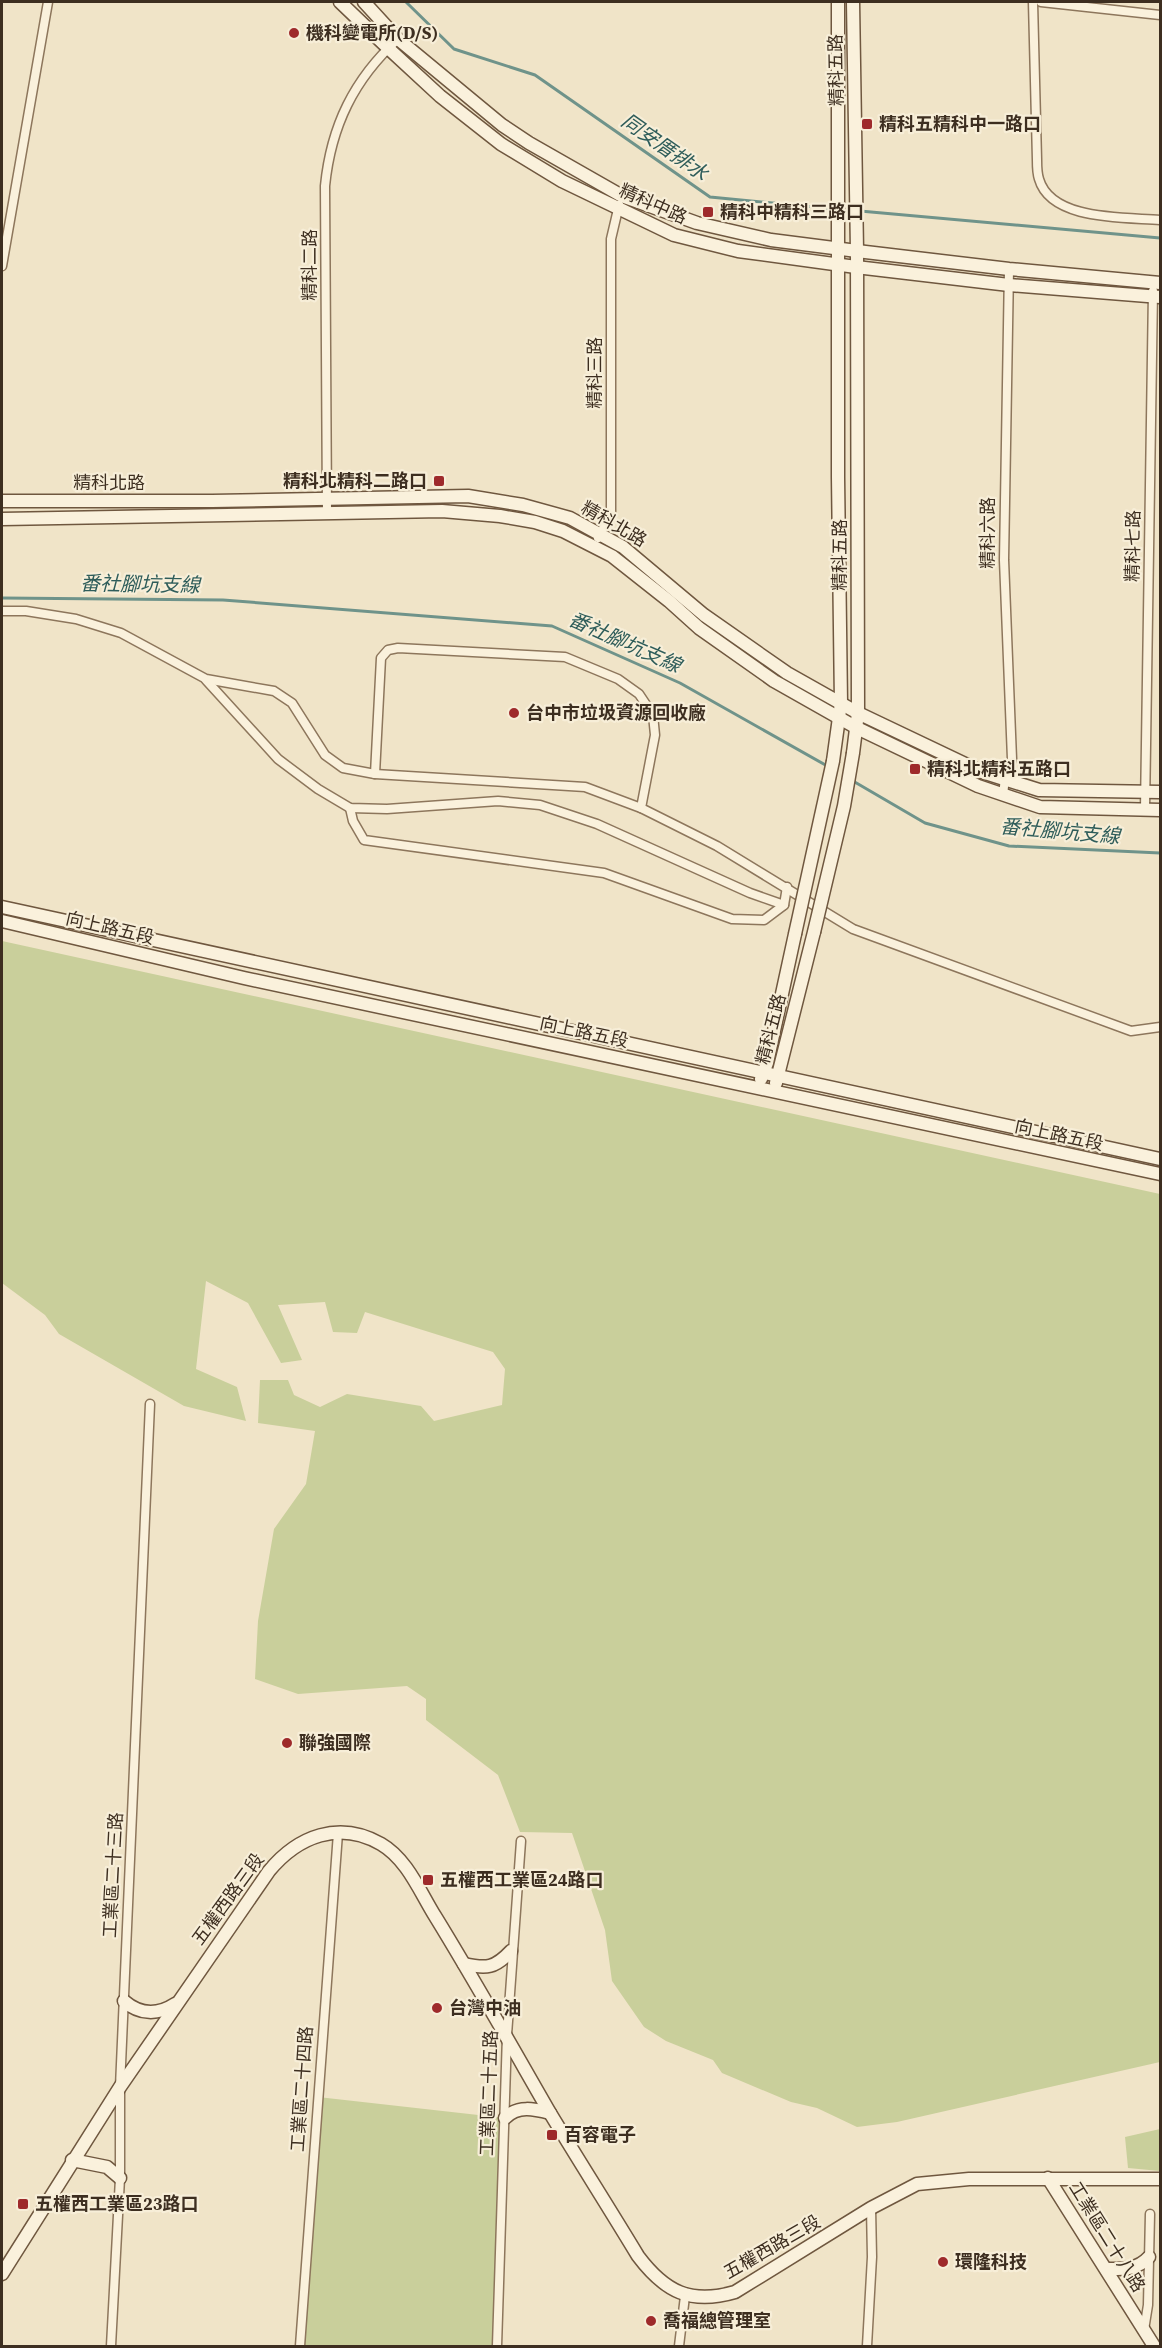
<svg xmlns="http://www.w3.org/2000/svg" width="1162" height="2348" font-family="'Source Serif 4','Noto Sans TC',serif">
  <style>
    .green { fill: #c9cf9b }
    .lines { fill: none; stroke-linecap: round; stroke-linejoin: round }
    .stream { stroke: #6f938a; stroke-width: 3 }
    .street-casing { stroke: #8d765c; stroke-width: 11 }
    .secondary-casing { stroke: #6f573f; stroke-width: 15 }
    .street { stroke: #faf1dc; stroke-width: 8 }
    .secondary { stroke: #faf1dc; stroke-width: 12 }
    .secondary-bridge-casing { stroke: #6f573f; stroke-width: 15; stroke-linecap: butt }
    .secondary-bridge { stroke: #faf1dc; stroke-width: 12 }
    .poi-dot { fill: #9e2a2b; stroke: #f7eed8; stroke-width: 2 }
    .labels { text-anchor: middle; stroke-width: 4.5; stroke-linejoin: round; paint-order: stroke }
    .poi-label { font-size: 18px; font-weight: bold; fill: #3d2e20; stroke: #f7eed8; text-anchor: start }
    .street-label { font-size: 18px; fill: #3d2e20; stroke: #f7eed8 }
    .water-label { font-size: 20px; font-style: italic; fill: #2f5d5a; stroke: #f7eed8 }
  </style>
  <rect width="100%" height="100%" fill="#f0e4c8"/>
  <g class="green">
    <path d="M 2,941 L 1160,1194 L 1160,2062 L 897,2122 L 857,2127 L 817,2108 L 791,2102 L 722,2073 L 713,2060 L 666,2041 L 644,2027 L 612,1981 L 605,1930 L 572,1833 L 520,1832 L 498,1775 L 426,1720 L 426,1699 L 407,1686 L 298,1694 L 255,1679 L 258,1621 L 274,1529 L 306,1484 L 315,1431 L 258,1423 L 260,1380 L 288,1380 L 294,1395 L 320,1407 L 347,1394 L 421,1406 L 434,1421 L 502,1405 L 505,1369 L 493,1352 L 365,1312 L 357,1333 L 333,1332 L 325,1302 L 278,1305 L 302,1360 L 281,1363 L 248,1303 L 206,1281 L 196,1369 L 237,1387 L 246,1421 L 184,1406 L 59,1334 L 45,1315 L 2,1283 Z"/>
    <path d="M 318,2097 L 505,2118 L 497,2346 L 301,2346 Z"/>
    <path d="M 1160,2129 L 1160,2171 L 1128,2168 L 1125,2137 Z"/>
  </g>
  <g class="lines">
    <g class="stream">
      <path d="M 406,2 L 454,49 L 535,75 L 710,197 L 836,209"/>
      <path d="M 860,211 L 1160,238"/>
      <path d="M 2,598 L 223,600 L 552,626 L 680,683 L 829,767"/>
      <path d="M 853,781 L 925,823 L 1009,846 L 1160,853"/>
    </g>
    <g class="street-casing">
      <g id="street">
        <path d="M 1033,2 L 1037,160 C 1037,166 1037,173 1039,179 C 1051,221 1125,217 1160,220"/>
        <path d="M 1041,2 L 1160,15"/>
        <path d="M 2,266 L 48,2"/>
        <path d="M 327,513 L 325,186 C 331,126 354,79 398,39"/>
        <path d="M 598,538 L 611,514 L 611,239 L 619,205"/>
        <path d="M 2,611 L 26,611 L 76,619 L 121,633 L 206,679 L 274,691 L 292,703 L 325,755 L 343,768 L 375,774 L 585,787 L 641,808"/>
        <path d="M 206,680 L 278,759 L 318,789 L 350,808 L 387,809 L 498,801 L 540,805 L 597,824 L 750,893 L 784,905"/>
        <path d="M 375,774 L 381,658 L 388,650 L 398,648 L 565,657 L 618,679 L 639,694 L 653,715 L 655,735 L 641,808 L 717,846 L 853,929 L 1131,1031 L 1160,1027"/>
        <path d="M 1003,795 L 1005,778 L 1012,759 L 1004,560 L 1009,269"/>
        <path d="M 350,808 L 353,821 L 364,840 L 604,873 L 732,919 L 764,920 L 784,905 L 787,887"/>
        <path d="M 1145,809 L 1153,291"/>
        <path d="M 1144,2330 L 1148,2305 L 1150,2214"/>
        <path d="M 111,2346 L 120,2178 L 120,2087 L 150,1404"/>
        <path d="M 300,2346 L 338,1833"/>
        <path d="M 497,2346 L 507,2035 L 521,1841"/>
        <path d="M 679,2346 L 685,2296"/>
        <path d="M 867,2346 L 872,2257 L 871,2208"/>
      </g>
    </g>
    <g class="secondary-casing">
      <g id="secondary">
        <path d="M 340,2 L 388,48 L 440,96 L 501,144 L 562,181 L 674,235 L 738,251 L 856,267 L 1009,285 L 1160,297"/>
        <path d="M 364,2 L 398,39 L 502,125 L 529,143 L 622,196 L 697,223 L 771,240 L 857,251 L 1009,269 L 1160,283"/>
        <path d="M 2,501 L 212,501 L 468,496 L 523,505 L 570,518 L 623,547 L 704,615 L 787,673 L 858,713 L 982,772 L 1039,790 L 1160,792"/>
        <path d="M 2,519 L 442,511 L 500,516 L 535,522 L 563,531 L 612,556 L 669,601 L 699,628 L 774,681 L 857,728 L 978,786 L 1040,807 L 1160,810"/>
        <path d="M 853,753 L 858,713 L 857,251 L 853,2"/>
        <path d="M 833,761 L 841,703 L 838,477 L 838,2"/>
        <path d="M 2,907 L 1160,1159"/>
        <path d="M 2,921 L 244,978 L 1160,1174"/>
        <path d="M 761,1079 L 767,1063 L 795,934"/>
        <path d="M 776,1083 L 814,932"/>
        <path d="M 464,1964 C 487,1969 495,1968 511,1951"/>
        <path d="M 124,2001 C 140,2015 158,2015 175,2004"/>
        <path d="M 505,2118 C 518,2105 534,2109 550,2113"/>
        <path d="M 72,2160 L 107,2167 L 120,2178"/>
        <path d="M 1048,2178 L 1154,2346"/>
        <path d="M 1106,2269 C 1123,2269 1137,2270 1149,2257"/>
        <path d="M 2,2274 L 120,2087 L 269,1871 C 298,1836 339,1820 381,1844 C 407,1859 420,1892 435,1916 C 475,1981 512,2047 550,2113 C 579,2161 609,2208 638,2256 C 665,2292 691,2305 735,2292 L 871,2208 L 917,2184 L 969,2179 L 1160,2179"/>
      </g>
    </g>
    <use href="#street" class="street"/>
    <use href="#secondary" class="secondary"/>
    <g class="secondary-bridge-casing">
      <g id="secondary-bridge">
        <path d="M 814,932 L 844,806 L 853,753"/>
        <path d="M 795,934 L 833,761"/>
      </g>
    </g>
    <use href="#secondary-bridge" class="secondary-bridge"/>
  </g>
  <g class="poi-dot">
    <circle cx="294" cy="33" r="6"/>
    <rect x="861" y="118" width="12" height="12" rx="3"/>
    <rect x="702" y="206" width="12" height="12" rx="3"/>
    <rect x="433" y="475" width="12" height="12" rx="3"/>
    <circle cx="514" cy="713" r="6"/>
    <rect x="909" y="763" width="12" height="12" rx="3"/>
    <circle cx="287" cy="1743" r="6"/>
    <rect x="422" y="1874" width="12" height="12" rx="3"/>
    <circle cx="437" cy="2008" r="6"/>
    <rect x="546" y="2129" width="12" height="12" rx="3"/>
    <rect x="17" y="2198" width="12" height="12" rx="3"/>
    <circle cx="943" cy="2262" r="6"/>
    <circle cx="651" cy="2321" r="6"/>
  </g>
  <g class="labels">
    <g class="poi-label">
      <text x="306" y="39">機科變電所(D/S)</text>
      <text x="879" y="130">精科五精科中一路口</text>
      <text x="720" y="218">精科中精科三路口</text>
      <text x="427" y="487" text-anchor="end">精科北精科二路口</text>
      <text x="526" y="719">台中市垃圾資源回收廠</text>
      <text x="927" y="775">精科北精科五路口</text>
      <text x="299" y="1749">聯強國際</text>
      <text x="440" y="1886">五權西工業區24路口</text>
      <text x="449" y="2014">台灣中油</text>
      <text x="564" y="2141">百容電子</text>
      <text x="35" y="2210">五權西工業區23路口</text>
      <text x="955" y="2268">環隆科技</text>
      <text x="663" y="2327">喬福總管理室</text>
    </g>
    <g class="street-label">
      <text transform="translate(836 70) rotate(-91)" y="6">精科五路</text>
      <text transform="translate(653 204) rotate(24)" y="6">精科中路</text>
      <text transform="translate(310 265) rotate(-90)" y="6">精科二路</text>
      <text transform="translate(595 373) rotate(-90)" y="6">精科三路</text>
      <text x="109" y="489">精科北路</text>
      <text transform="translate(614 524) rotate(30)" y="6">精科北路</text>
      <text transform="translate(988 533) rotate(-90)" y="6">精科六路</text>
      <text transform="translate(1133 546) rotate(-89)" y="6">精科七路</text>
      <text transform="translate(840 555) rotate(-90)" y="6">精科五路</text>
      <text transform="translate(110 928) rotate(13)" y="6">向上路五段</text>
      <text transform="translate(771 1029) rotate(-76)" y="6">精科五路</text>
      <text transform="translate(584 1032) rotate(12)" y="6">向上路五段</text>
      <text transform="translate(1059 1135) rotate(12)" y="6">向上路五段</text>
      <text transform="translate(113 1875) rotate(-87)" y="6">工業區二十三路</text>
      <text transform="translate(228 1899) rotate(-54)" y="6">五權西路三段</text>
      <text transform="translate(302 2089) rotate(-86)" y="6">工業區二十四路</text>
      <text transform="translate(489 2093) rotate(-88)" y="6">工業區二十五路</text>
      <text transform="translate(1107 2237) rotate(58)" y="6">工業區二十八路</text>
      <text transform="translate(772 2247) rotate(-30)" y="6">五權西路三段</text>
    </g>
    <g class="water-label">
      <text transform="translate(665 147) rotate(35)" y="7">同安厝排水</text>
      <text transform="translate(140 584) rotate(1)" y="7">番社腳坑支線</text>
      <text transform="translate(625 642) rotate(24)" y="7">番社腳坑支線</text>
      <text transform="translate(1060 831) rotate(5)" y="7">番社腳坑支線</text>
    </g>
  </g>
  <rect width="1162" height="2348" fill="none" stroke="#3d2e20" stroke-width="6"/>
</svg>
